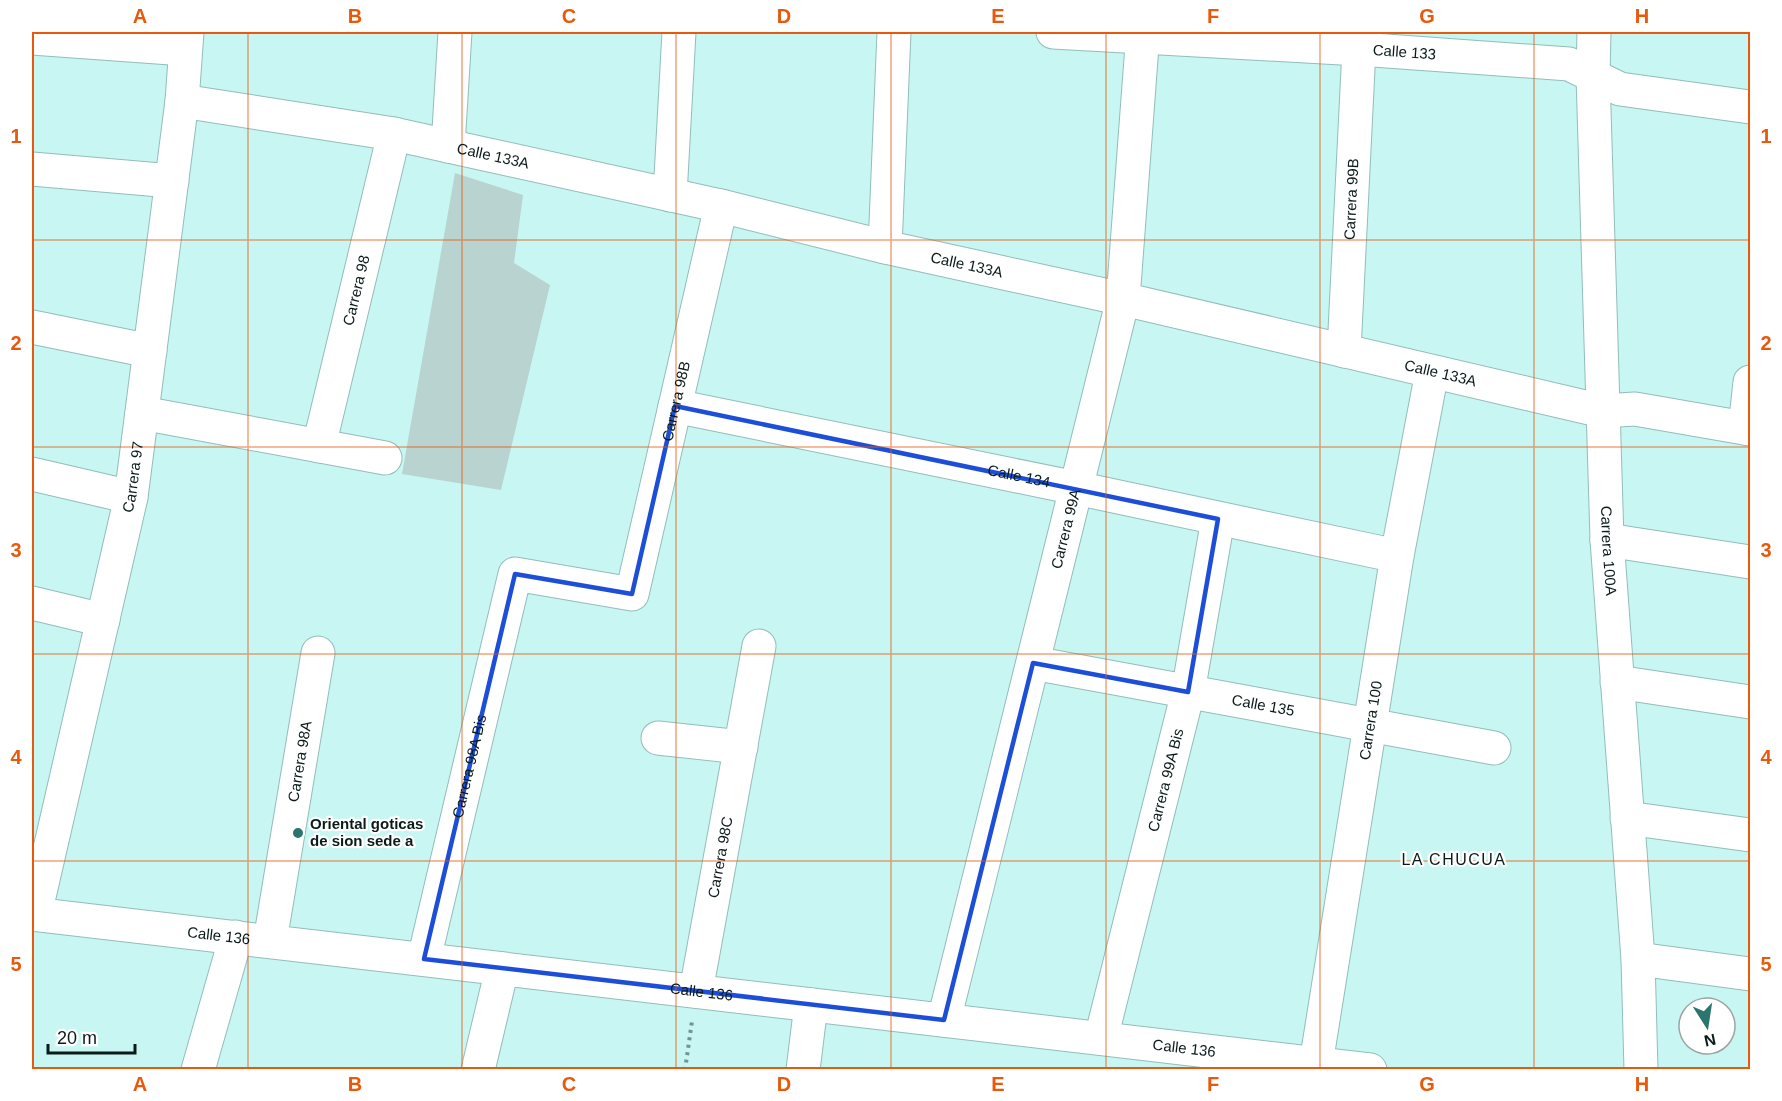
<svg xmlns="http://www.w3.org/2000/svg" width="1782" height="1101" font-family="Helvetica,sans-serif">
  <style>
    .green { fill: #b8d3d0 }
    .lines { fill: none; stroke-linecap: round; stroke-linejoin: round }
    .minor-casing { stroke: #92bdba; stroke-width: 35 }
    .path { stroke: #729390; stroke-width: 4; stroke-dasharray: 3 4.5; stroke-linecap: butt }
    .minor { stroke: #fff; stroke-width: 33 }
    .marked { fill: none; stroke: #1d4ed8; stroke-width: 4.5; stroke-linejoin: round }
    .grid { fill: none; stroke: #e8590c; stroke-width: 1.5; stroke-opacity: 0.55 }
    .poi-dot { fill: #2b7470; stroke: #fff; stroke-width: 2 }
    .labels { text-anchor: middle; stroke-width: 4.5; stroke-linejoin: round; paint-order: stroke }
    .street-label { font-size: 15px; fill: #0a1b1a; stroke: #fff }
    .poi-label { font-size: 15px; font-weight: bold; fill: #0a1b1a; stroke: #fff; text-anchor: start }
    .neighbourhood-label { font-size: 16px; letter-spacing: 1.5px; fill: #0a1b1a; stroke: #fff }
    .neatline { fill: none; stroke: #e8590c; stroke-width: 2 }
    .grid-label { font-size: 20px; text-anchor: middle; font-weight: bold; fill: #e8590c }
  </style>
  <rect width="100%" height="100%" fill="#c8f6f2"/>
  <path class="green" d="M 455,173 L 523,195 L 514,263 L 550,285 L 501,490 L 402,474 Z"/>
  <g class="lines">
    <g class="minor-casing">
      <g id="minor">
        <path id="s1" d="M 1053,32 L 1359,49 L 1569,64 L 1620,89 L 1750,107"/>
        <path id="s2" d="M 1594,32 L 1593,76 L 1607,540 L 1638,959 L 1641,1070"/>
        <path d="M 32,38 L 185,49"/>
        <path id="s3" d="M 182,101 L 394,134 L 448,146 L 721,206 L 885,247 L 1123,299 L 1602,411 L 1635,409 L 1750,429"/>
        <path d="M 448,146 L 455,32"/>
        <path d="M 32,169 L 172,181"/>
        <path d="M 670,195 L 679,32"/>
        <path d="M 885,247 L 894,32"/>
        <path d="M 32,327 L 150,351"/>
        <path id="s4" d="M 1344,351 L 1359,49"/>
        <path id="s5" d="M 675,406 L 1076,488 L 1397,556"/>
        <path d="M 142,413 L 385,458"/>
        <path d="M 1745,428 L 1750,382"/>
        <path id="s6" d="M 319,446 L 394,134"/>
        <path d="M 32,474 L 131,497"/>
        <path d="M 1607,540 L 1750,562"/>
        <path d="M 32,603 L 103,620"/>
        <path id="s7" d="M 1033,663 L 1494,748"/>
        <path d="M 1617,682 L 1750,702"/>
        <path d="M 658,738 L 741,747"/>
        <path d="M 1627,818 L 1750,835"/>
        <path id="s8" d="M 32,914 L 1370,1070"/>
        <path id="s9" d="M 35,914 L 131,497 L 182,101 L 187,32"/>
        <path id="s10" d="M 270,941 L 318,653"/>
        <path id="s11" d="M 424,959 L 515,574 L 632,594 L 721,206"/>
        <path d="M 1638,959 L 1750,974"/>
        <path id="s12" d="M 696,991 L 759,646"/>
        <path id="s13" d="M 944,1020 L 1123,299 L 1143,32"/>
        <path id="s14" d="M 1101,1038 L 1188,692 L 1218,519"/>
        <path d="M 198,1070 L 236,937"/>
        <path d="M 478,1070 L 502,969"/>
        <path d="M 803,1070 L 811,1005"/>
        <path id="s15" d="M 1315,1070 L 1397,556 L 1432,372"/>
      </g>
    </g>
    <path class="path" d="M 685,1070 L 692,1021"/>
    <use href="#minor" class="minor"/>
  </g>
  <path class="marked" d="M 675,406 L 1218,519 L 1188,692 L 1033,663 L 944,1020 L 424,959 L 515,574 L 632,594 Z"/>
  <path class="grid" d="M 248,32 L 248,1070M 462,32 L 462,1070M 676,32 L 676,1070M 891,32 L 891,1070M 1106,32 L 1106,1070M 1320,32 L 1320,1070M 1534,32 L 1534,1070M 32,240 L 1750,240M 32,447 L 1750,447M 32,654 L 1750,654M 32,861 L 1750,861"/>
  <circle class="poi-dot" cx="298" cy="833" r="6"/>
  <g class="labels">
    <g class="street-label">
      <text dy="5" stroke="none"><textPath href="#s1" startOffset="352">Calle 133</textPath></text>
      <text dy="5" stroke="none"><textPath href="#s3" startOffset="316">Calle 133A</textPath></text>
      <text dy="5" stroke="none"><textPath href="#s4" startOffset="152">Carrera 99B</textPath></text>
      <text dy="5" stroke="none"><textPath href="#s3" startOffset="802">Calle 133A</textPath></text>
      <text dy="5" stroke="none"><textPath href="#s6" startOffset="160">Carrera 98</textPath></text>
      <text dy="5" stroke="none"><textPath href="#s3" startOffset="1288">Calle 133A</textPath></text>
      <text dy="5" stroke="none"><textPath href="#s11" startOffset="712">Carrera 98B</textPath></text>
      <text dy="5" stroke="none"><textPath href="#s5" startOffset="351">Calle 134</textPath></text>
      <text dy="5" stroke="none"><textPath href="#s9" startOffset="448">Carrera 97</textPath></text>
      <text dy="5" stroke="none"><textPath href="#s13" startOffset="506">Carrera 99A</textPath></text>
      <text dy="5" stroke="none"><textPath href="#s2" startOffset="519">Carrera 100A</textPath></text>
      <text dy="5" stroke="none"><textPath href="#s7" startOffset="234">Calle 135</textPath></text>
      <text dy="5" stroke="none"><textPath href="#s15" startOffset="354">Carrera 100</textPath></text>
      <text dy="5" stroke="none"><textPath href="#s10" startOffset="182">Carrera 98A</textPath></text>
      <text dy="5" stroke="none"><textPath href="#s11" startOffset="198">Carrera 98A Bis</textPath></text>
      <text dy="5" stroke="none"><textPath href="#s14" startOffset="266">Carrera 99A Bis</textPath></text>
      <text dy="5" stroke="none"><textPath href="#s12" startOffset="136">Carrera 98C</textPath></text>
      <text dy="5" stroke="none"><textPath href="#s8" startOffset="188">Calle 136</textPath></text>
      <text dy="5" stroke="none"><textPath href="#s8" startOffset="674">Calle 136</textPath></text>
      <text dy="5" stroke="none"><textPath href="#s8" startOffset="1160">Calle 136</textPath></text>
    </g>
    <g class="poi-label">
      <text x="310" y="829">Oriental goticas<tspan x="310" dy="17">de sion sede a</tspan></text>
    </g>
    <g class="neighbourhood-label">
      <text x="1454" y="865">LA CHUCUA</text>
    </g>
  </g>
  <rect width="1782" height="1101" fill="none" stroke="#ffffff" stroke-width="66"/>
  <g transform="translate(1707 1026) rotate(168)"><circle r="28" fill="#ffffff" stroke="#9da4a3" stroke-width="1.5"/>
  <path d="M0-4.5L10 22L0 15L-10 22Z" fill="#2b7470"/>
  <text y="-9" font-size="16" font-weight="bold" text-anchor="middle" fill="#0a1b1a">N</text>
  </g>
  <path d="M48 1044v9h87v-9" fill="none" stroke="#0a1b1a" stroke-width="3"/>
  <text x="57" y="1044" font-size="18" fill="#0a1b1a" stroke="#ffffff" stroke-width="4.5" paint-order="stroke">20 m</text>
  <rect x="33" y="33" width="1716" height="1035" class="neatline"/>
  <g class="grid-label">
    <text x="140" y="23">A</text>
    <text x="355" y="23">B</text>
    <text x="569" y="23">C</text>
    <text x="784" y="23">D</text>
    <text x="998" y="23">E</text>
    <text x="1213" y="23">F</text>
    <text x="1427" y="23">G</text>
    <text x="1642" y="23">H</text>
    <text x="16" y="143">1</text>
    <text x="1766" y="143">1</text>
    <text x="16" y="350">2</text>
    <text x="1766" y="350">2</text>
    <text x="16" y="557">3</text>
    <text x="1766" y="557">3</text>
    <text x="16" y="764">4</text>
    <text x="1766" y="764">4</text>
    <text x="16" y="971">5</text>
    <text x="1766" y="971">5</text>
    <text x="140" y="1091">A</text>
    <text x="355" y="1091">B</text>
    <text x="569" y="1091">C</text>
    <text x="784" y="1091">D</text>
    <text x="998" y="1091">E</text>
    <text x="1213" y="1091">F</text>
    <text x="1427" y="1091">G</text>
    <text x="1642" y="1091">H</text>
  </g>
</svg>
